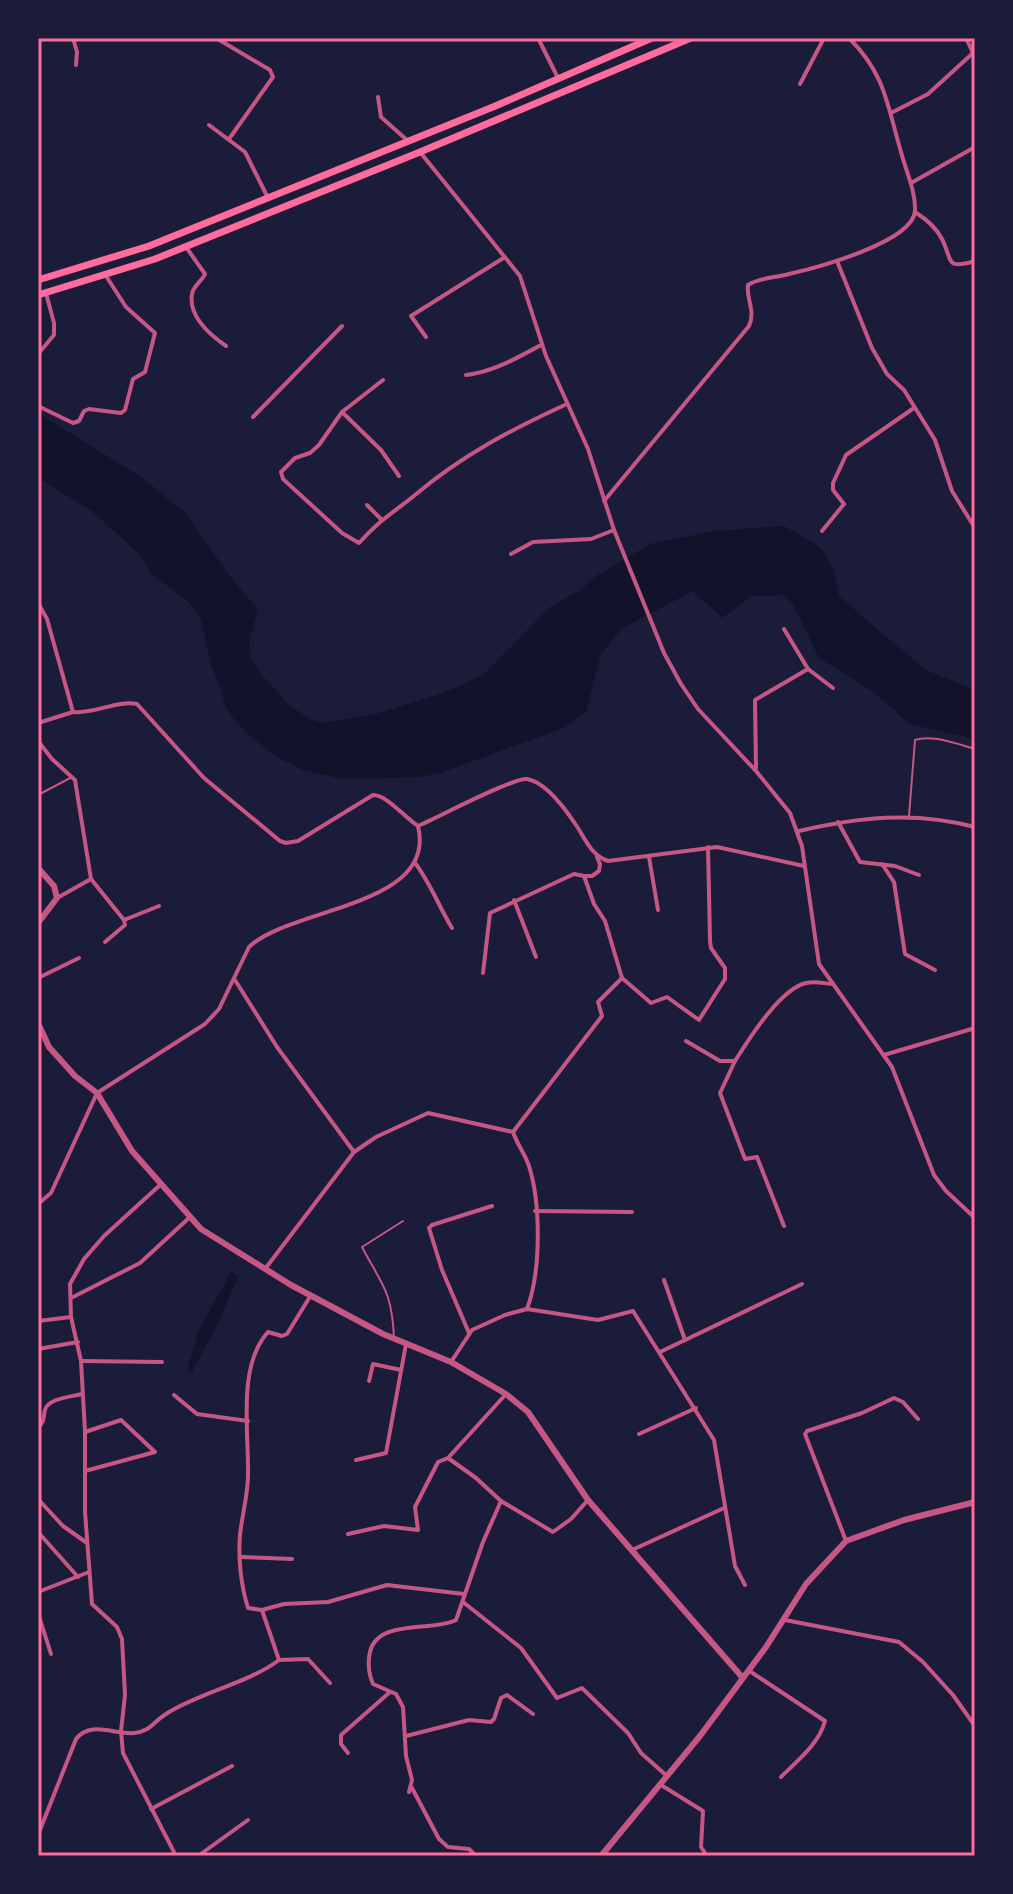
<svg xmlns="http://www.w3.org/2000/svg" width="1013" height="1894" font-family="'Nunito Sans',sans-serif">
  <style>
    .water { fill: #12122b }
    .lines { fill: none; stroke-linecap: round; stroke-linejoin: round }
    .service { stroke: #c65784; stroke-width: 2 }
    .minor { stroke: #c65784; stroke-width: 4 }
    .tertiary { stroke: #c65784; stroke-width: 6 }
    .primary { stroke: #ff6b9d; stroke-width: 7 }
    .neatline { fill: none; stroke: #ff6b9d; stroke-width: 3 }
  </style>
  <rect width="100%" height="100%" fill="#1b1b3a"/>
  <g class="water">
    <path d="M 38,413 L 144,479 L 185,513 L 231,578 L 258,609 L 249,642 L 251,659 L 261,674 L 290,706 L 312,720 L 323,723 L 379,713 L 446,692 L 483,675 L 550,607 L 581,590 L 593,578 L 650,544 L 715,531 L 784,526 L 820,547 L 833,568 L 839,596 L 878,630 L 926,670 L 975,690 L 975,739 L 910,724 L 872,691 L 819,658 L 793,604 L 783,595 L 752,596 L 722,618 L 693,591 L 621,629 L 601,654 L 586,712 L 564,728 L 440,773 L 419,777 L 342,779 L 303,770 L 275,756 L 252,738 L 233,718 L 223,701 L 222,691 L 211,665 L 201,618 L 189,603 L 150,572 L 140,555 L 92,511 L 38,478 Z"/>
    <path d="M 231,1272 L 238,1277 L 219,1321 L 192,1372 L 187,1370 L 198,1332 Z"/>
  </g>
  <g class="lines">
    <g class="service">
      <path d="M 38,795 L 72,777"/>
      <path d="M 909,816 L 915,740 C 932,734 957,744 975,749"/>
      <path d="M 394,1338 C 392,1291 382,1285 362,1247 L 403,1221"/>
    </g>
    <g class="minor">
      <path d="M 73,38 L 77,52 L 76,65"/>
      <path d="M 216,38 L 270,70 L 273,77 L 229,139"/>
      <path d="M 538,38 L 558,78"/>
      <path d="M 966,38 L 973,53"/>
      <path d="M 800,84 L 824,38"/>
      <path d="M 378,97 L 381,117 L 408,141"/>
      <path d="M 891,113 L 928,94 L 973,53 L 975,55"/>
      <path d="M 209,125 L 245,152 L 268,198"/>
      <path d="M 420,152 L 520,276 L 546,356 L 588,449 L 614,530 L 664,653 L 681,684 L 698,709 L 756,771 L 790,813 L 802,846 L 819,964 L 892,1067 L 934,1175 L 946,1191 L 975,1218"/>
      <path d="M 911,183 L 975,147"/>
      <path d="M 915,212 C 926,219 936,227 942,239 C 953,260 944,270 975,261"/>
      <path d="M 186,247 L 205,274 C 202,281 193,286 192,294 C 188,317 210,335 226,346"/>
      <path d="M 837,261 L 872,348 L 887,374 L 904,390 L 927,427 L 935,440 L 952,491 L 975,528"/>
      <path d="M 426,337 L 411,316 L 505,257"/>
      <path d="M 38,354 L 54,335 L 54,323 L 46,293"/>
      <path d="M 466,375 C 493,372 517,358 541,345"/>
      <path d="M 383,380 L 342,412 L 319,445 L 310,453 L 295,458 L 281,472 L 283,479 L 342,533 L 359,543 C 379,520 393,513 415,495 C 461,456 512,429 567,404"/>
      <path d="M 38,406 L 73,423 L 79,421 L 84,411 L 89,409 L 121,413 L 125,410 L 133,379 L 145,372 L 155,333 L 126,307 L 106,276"/>
      <path d="M 342,412 L 381,450 L 399,476"/>
      <path d="M 253,417 L 342,326"/>
      <path d="M 604,501 L 749,326 C 756,310 746,300 748,285 C 760,277 776,278 789,274 C 816,268 913,242 915,211 C 916,192 906,171 901,152 C 887,105 886,75 849,38"/>
      <path d="M 367,505 L 381,519"/>
      <path d="M 822,531 L 844,504 L 833,490 L 833,483 L 846,455 L 914,408"/>
      <path d="M 511,554 L 533,542 L 591,539 L 614,530"/>
      <path d="M 38,603 L 47,619 L 73,712 C 95,714 117,700 137,704 L 204,778 L 280,841 L 286,843 L 298,841 L 373,795 C 387,795 404,817 418,826"/>
      <path d="M 808,669 L 833,688"/>
      <path d="M 38,723 L 73,712"/>
      <path d="M 38,741 L 52,759 L 75,780 L 91,879 L 57,898"/>
      <path d="M 756,768 L 755,700 L 808,669 L 784,629"/>
      <path d="M 838,822 L 860,862 L 895,866 L 919,875"/>
      <path d="M 799,831 C 859,817 914,811 975,827"/>
      <path d="M 649,857 L 658,910"/>
      <path d="M 415,863 C 430,882 439,907 452,928"/>
      <path d="M 882,864 L 894,882 L 905,954 L 935,970"/>
      <path d="M 91,879 L 124,920"/>
      <path d="M 514,900 L 536,957"/>
      <path d="M 105,942 L 125,925 L 124,920 L 159,906"/>
      <path d="M 483,973 L 490,913 L 574,874 L 584,876"/>
      <path d="M 38,978 L 79,958"/>
      <path d="M 622,978 L 651,1003 L 667,997 L 699,1020 L 725,979 L 725,968 L 711,948 L 710,941 L 708,847"/>
      <path d="M 235,980 L 277,1047 L 354,1152"/>
      <path d="M 686,1041 L 720,1061 L 735,1061 C 749,1039 780,989 806,983 C 814,981 823,983 831,984"/>
      <path d="M 884,1055 L 975,1028"/>
      <path d="M 735,1061 L 720,1093 L 745,1159 L 757,1157 L 784,1226"/>
      <path d="M 513,1132 L 602,1016 L 598,1002 L 622,978 L 605,921 L 594,904 L 584,876 L 592,876 L 599,871 L 600,864 L 597,857"/>
      <path d="M 160,1185 L 104,1236 L 84,1259 L 70,1284 L 71,1317 L 81,1361 L 85,1432 L 85,1512 L 92,1604 L 117,1627 L 122,1639 L 125,1695 L 121,1731 L 123,1753 L 176,1856"/>
      <path d="M 38,1204 L 51,1193 L 97,1093 L 205,1024 L 219,1009 L 249,947 C 290,907 438,907 418,826 C 437,818 514,777 527,779 C 546,782 566,810 576,825 C 586,840 591,855 608,861 L 717,847 L 804,866"/>
      <path d="M 535,1211 L 632,1212"/>
      <path d="M 265,1269 L 354,1152 L 376,1137 L 428,1113 L 513,1132 C 517,1144 525,1154 529,1166 C 541,1204 541,1272 527,1309"/>
      <path d="M 664,1280 L 685,1340"/>
      <path d="M 71,1298 L 140,1263 L 190,1217"/>
      <path d="M 38,1321 L 71,1317"/>
      <path d="M 469,1333 L 442,1270 L 429,1228 L 432,1225 L 492,1206"/>
      <path d="M 38,1349 L 78,1342"/>
      <path d="M 660,1352 L 802,1284"/>
      <path d="M 81,1361 L 162,1362"/>
      <path d="M 451,1362 L 472,1330 L 505,1315 L 527,1309 L 598,1320 L 633,1311 L 714,1440 L 735,1566 L 745,1585"/>
      <path d="M 369,1381 L 373,1364 L 401,1370"/>
      <path d="M 174,1395 L 197,1414 L 248,1421"/>
      <path d="M 38,1428 C 45,1421 43,1418 45,1410 C 48,1398 71,1397 82,1394"/>
      <path d="M 639,1434 L 696,1408"/>
      <path d="M 448,1458 L 476,1478 L 501,1501"/>
      <path d="M 356,1460 L 386,1453 L 406,1344"/>
      <path d="M 85,1471 L 155,1452 L 121,1420 L 85,1432"/>
      <path d="M 38,1499 L 63,1526 L 87,1543"/>
      <path d="M 38,1532 L 78,1577"/>
      <path d="M 348,1534 L 384,1526 L 418,1530 L 415,1507 L 438,1462 L 448,1458 L 506,1394"/>
      <path d="M 846,1541 L 805,1434 L 807,1431 L 862,1413 L 894,1398 L 903,1402 L 918,1419"/>
      <path d="M 632,1550 L 724,1508"/>
      <path d="M 240,1557 L 292,1559"/>
      <path d="M 38,1592 L 89,1572"/>
      <path d="M 463,1602 L 521,1648 L 557,1698 L 582,1688 L 628,1733 L 641,1753 L 667,1776"/>
      <path d="M 262,1610 L 284,1604 L 328,1602 L 387,1585 L 464,1594"/>
      <path d="M 38,1613 L 51,1654"/>
      <path d="M 785,1620 L 899,1642 L 923,1662 L 953,1695 L 975,1726"/>
      <path d="M 279,1660 L 308,1659 L 330,1683"/>
      <path d="M 748,1670 L 825,1721 C 819,1744 797,1761 781,1777"/>
      <path d="M 406,1736 L 469,1720 L 491,1722 L 494,1719 L 501,1698 L 507,1695 L 533,1714"/>
      <path d="M 348,1753 L 341,1744 L 341,1735 L 390,1692"/>
      <path d="M 661,1785 L 703,1811 L 701,1847 L 707,1856"/>
      <path d="M 412,1788 L 439,1839 L 448,1847 L 469,1849 L 476,1856"/>
      <path d="M 409,1792 L 412,1780 L 406,1756 L 403,1707 L 396,1694 L 373,1684 C 369,1675 368,1668 369,1658 C 372,1617 430,1633 456,1620 L 483,1542 L 501,1501 L 553,1532 L 571,1519 L 588,1500"/>
      <path d="M 151,1809 L 232,1766"/>
      <path d="M 38,1835 L 76,1739 C 91,1720 114,1735 134,1733 C 150,1732 154,1721 166,1714 C 198,1693 249,1683 279,1660 L 262,1610 L 248,1608 C 241,1586 238,1558 240,1535 C 242,1515 248,1495 248,1475 C 249,1432 237,1366 268,1332 L 282,1336 L 287,1334 L 311,1295"/>
      <path d="M 198,1856 L 248,1820"/>
    </g>
    <g class="tertiary">
      <path d="M 38,868 L 54,886 L 57,898 L 38,923"/>
      <path d="M 38,1023 L 49,1047 L 75,1076 L 97,1093 L 132,1151 L 201,1229 L 291,1285 L 383,1334 L 451,1362 L 506,1394 L 528,1412 L 588,1500 L 742,1677"/>
      <path d="M 601,1856 L 700,1736 L 766,1647 L 806,1584 L 846,1541 L 904,1520 L 975,1502"/>
    </g>
    <g class="primary">
      <path d="M 38,280 L 149,246 L 493,107 L 652,38"/>
      <path d="M 38,295 L 155,259 L 420,152 L 691,38"/>
    </g>
  </g>
  <rect width="1013" height="1894" fill="none" stroke="#1b1b3a" stroke-width="80"/>
  <rect x="40" y="40" width="933" height="1814" class="neatline"/>
</svg>
